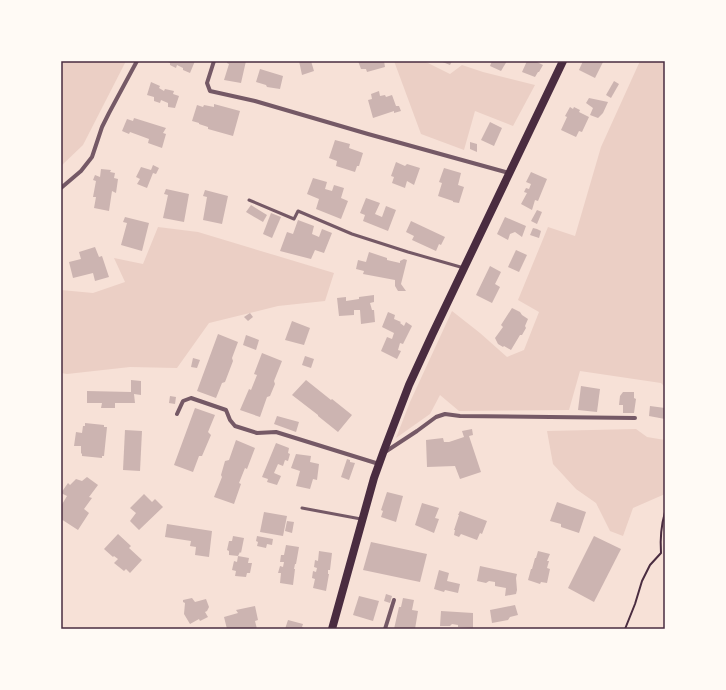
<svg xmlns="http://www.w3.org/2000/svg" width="726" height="690" font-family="'Roboto Condensed',sans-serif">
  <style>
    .green { fill: #ebcfc5 }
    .building { fill: #ccb4b1 }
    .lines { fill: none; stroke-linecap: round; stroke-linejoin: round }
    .path { stroke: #4a2c40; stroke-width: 2 }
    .service { stroke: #755966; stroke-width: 3 }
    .minor { stroke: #755966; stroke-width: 4 }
    .secondary { stroke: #4a2c40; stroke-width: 8 }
    .neatline { fill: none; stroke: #4a2c40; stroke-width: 1.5 }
  </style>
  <rect width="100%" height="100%" fill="#f7e1d7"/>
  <g class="green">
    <path d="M 61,61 L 126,61 L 83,145 L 61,166 Z"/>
    <path d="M 394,61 L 424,61 L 450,74 L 462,65 L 483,72 L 535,85 L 513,126 L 475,111 L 464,150 L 421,134 Z"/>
    <path d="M 640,61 L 665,61 L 665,387 L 661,383 L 580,371 L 569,410 L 459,411 L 440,395 L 430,414 L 396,438 L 410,402 L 452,311 L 480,333 L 507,357 L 524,350 L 539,312 L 518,300 L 548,227 L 575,236 L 601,147 Z"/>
    <path d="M 158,227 L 198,232 L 334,273 L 325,301 L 278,306 L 209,323 L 177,368 L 130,367 L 67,374 L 61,373 L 61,290 L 93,293 L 125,282 L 114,258 L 143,264 Z"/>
    <path d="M 636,429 L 647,437 L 665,440 L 665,494 L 633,508 L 623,536 L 610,531 L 596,503 L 576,489 L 553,464 L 547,431 Z"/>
  </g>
  <g class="building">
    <path d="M 166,61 L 195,61 L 190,73 L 183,70 L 183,68 L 177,65 L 176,68 L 170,65 L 170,63 Z"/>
    <path d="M 227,61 L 246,61 L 241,83 L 224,80 L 229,64 L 227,63 Z"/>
    <path d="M 299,61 L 311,61 L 314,71 L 302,75 Z"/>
    <path d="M 358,61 L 384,61 L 385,67 L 367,72 L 366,69 L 361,69 Z"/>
    <path d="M 440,61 L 452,61 L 450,65 Z"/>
    <path d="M 492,61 L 507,61 L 501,71 L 490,66 Z"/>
    <path d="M 527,61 L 535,61 L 543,65 L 539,72 L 538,72 L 535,77 L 522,72 Z"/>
    <path d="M 583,61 L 601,61 L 603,62 L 595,78 L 579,70 Z"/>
    <path d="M 260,69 L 283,76 L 280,89 L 267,87 L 266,85 L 256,82 Z"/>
    <path d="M 614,81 L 619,84 L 611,98 L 606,95 Z"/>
    <path d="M 151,82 L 160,86 L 159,88 L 164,91 L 165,89 L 174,91 L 173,94 L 179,96 L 175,108 L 168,107 L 168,103 L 161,100 L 160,103 L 154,101 L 154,97 L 147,95 Z"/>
    <path d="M 379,91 L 380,96 L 385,95 L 386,97 L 392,95 L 396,106 L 399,106 L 401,111 L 394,113 L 394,111 L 373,118 L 368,100 L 372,99 L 371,94 Z"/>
    <path d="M 589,98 L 608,102 L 603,113 L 598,118 L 590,115 L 593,108 L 586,103 Z"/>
    <path d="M 214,104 L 240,111 L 233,136 L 208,129 L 208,127 L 199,124 L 199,123 L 192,121 L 197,105 L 203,107 L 204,105 L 214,107 Z"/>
    <path d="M 570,107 L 573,109 L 574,107 L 580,110 L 579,112 L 589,117 L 582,132 L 579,131 L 576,137 L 561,130 L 567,117 L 565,116 Z"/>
    <path d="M 134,118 L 166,128 L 163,133 L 166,134 L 162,148 L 148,143 L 149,139 L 130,132 L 129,134 L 122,131 L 127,119 L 133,121 Z"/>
    <path d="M 490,122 L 502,128 L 494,146 L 481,140 Z"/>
    <path d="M 335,140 L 350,144 L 349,148 L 363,153 L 359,166 L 357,166 L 355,172 L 336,166 L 337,161 L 329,158 Z"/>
    <path d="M 470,142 L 477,144 L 477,152 L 470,149 Z"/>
    <path d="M 396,162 L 405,166 L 407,164 L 420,168 L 414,185 L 407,181 L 405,188 L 392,183 L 394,177 L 391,176 Z"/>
    <path d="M 153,165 L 159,168 L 156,174 L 153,173 L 147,188 L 137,184 L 140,179 L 136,177 L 141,167 L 151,170 Z"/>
    <path d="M 444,168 L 461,173 L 458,185 L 464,187 L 459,203 L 453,202 L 453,201 L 438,196 L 442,183 L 439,182 Z"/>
    <path d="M 101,169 L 111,170 L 110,172 L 115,173 L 114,178 L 118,179 L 116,193 L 112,191 L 109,211 L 94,208 L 96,197 L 93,197 L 96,181 L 93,180 L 95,175 L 100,177 Z"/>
    <path d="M 531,172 L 547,179 L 538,201 L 535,200 L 532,210 L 521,204 L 527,193 L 524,192 L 526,188 L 529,189 L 531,184 L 526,182 Z"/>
    <path d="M 313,178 L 327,182 L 325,189 L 332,191 L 334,185 L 344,188 L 341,198 L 348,201 L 341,219 L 316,209 L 319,199 L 307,194 Z"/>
    <path d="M 166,189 L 189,194 L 184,222 L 163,218 L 168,195 L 164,194 Z"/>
    <path d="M 205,190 L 228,196 L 222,224 L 203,220 L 207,197 L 203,196 Z"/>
    <path d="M 366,198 L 380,203 L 375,214 L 382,217 L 386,206 L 396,210 L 388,231 L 363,221 L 365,215 L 360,213 Z"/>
    <path d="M 251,205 L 267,215 L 263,222 L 246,212 Z"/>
    <path d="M 537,210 L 542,212 L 537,224 L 531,221 Z"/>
    <path d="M 271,213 L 281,217 L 272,238 L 263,234 Z"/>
    <path d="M 125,217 L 149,223 L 142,251 L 121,245 L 127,223 L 123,222 Z"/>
    <path d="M 505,217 L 526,226 L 522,237 L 515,232 L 510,234 L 508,240 L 497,234 Z"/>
    <path d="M 298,220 L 314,226 L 312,234 L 319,237 L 322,229 L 332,233 L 324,253 L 315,250 L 311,259 L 280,251 L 287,232 L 293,234 Z"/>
    <path d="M 411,221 L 445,237 L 441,245 L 439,244 L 436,251 L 412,240 L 414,236 L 406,232 Z"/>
    <path d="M 533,228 L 537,229 L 541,231 L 539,238 L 530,235 Z"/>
    <path d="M 95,247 L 99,257 L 102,256 L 109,277 L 95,281 L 93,273 L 73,278 L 69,262 L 81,259 L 79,252 Z"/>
    <path d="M 516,250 L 527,255 L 519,272 L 508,267 Z"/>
    <path d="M 369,252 L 387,258 L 387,260 L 400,263 L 400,261 L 404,259 L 407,260 L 401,284 L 406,291 L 398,291 L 395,286 L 395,280 L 363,274 L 364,271 L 356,269 L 358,260 L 366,262 Z"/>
    <path d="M 490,266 L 501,272 L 495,284 L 500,287 L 492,303 L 476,295 Z"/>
    <path d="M 374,295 L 374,302 L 370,303 L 372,310 L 374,310 L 375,322 L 361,324 L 360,310 L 354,310 L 354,315 L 339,316 L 337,298 L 346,297 L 346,301 L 359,299 L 359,297 Z"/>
    <path d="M 512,308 L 520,312 L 522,315 L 528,319 L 525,326 L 526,328 L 522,335 L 520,335 L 511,350 L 504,346 L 503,347 L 498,344 L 495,338 L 503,327 L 501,325 Z"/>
    <path d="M 388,312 L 395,315 L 394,319 L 401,322 L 400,323 L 404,326 L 406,322 L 412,326 L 403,344 L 400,343 L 398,350 L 401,351 L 397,359 L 381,351 L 387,337 L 392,339 L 394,333 L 382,327 Z"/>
    <path d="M 250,313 L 253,317 L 248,321 L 244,317 Z"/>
    <path d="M 292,321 L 310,328 L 304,345 L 285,340 Z"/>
    <path d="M 218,334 L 238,342 L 232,358 L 233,361 L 225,382 L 222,383 L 216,398 L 197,391 Z"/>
    <path d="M 246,335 L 259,340 L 256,350 L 243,345 Z"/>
    <path d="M 262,353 L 282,361 L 274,381 L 275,384 L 270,396 L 267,397 L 260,417 L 240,410 L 249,389 L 251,390 L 257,375 L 254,374 Z"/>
    <path d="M 305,356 L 314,359 L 311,368 L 302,365 Z"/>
    <path d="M 193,358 L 200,360 L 197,368 L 191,367 Z"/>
    <path d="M 131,380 L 141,381 L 141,395 L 134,394 L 135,403 L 115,403 L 115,408 L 101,408 L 102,403 L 87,403 L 87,391 L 131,392 Z"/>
    <path d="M 306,380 L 331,400 L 332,399 L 352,415 L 338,432 L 318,416 L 318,415 L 292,395 Z"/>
    <path d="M 581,386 L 600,389 L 597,412 L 578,410 Z"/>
    <path d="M 623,392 L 634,392 L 634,398 L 636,399 L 634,413 L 623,413 L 623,405 L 619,405 L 620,396 Z"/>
    <path d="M 170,396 L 176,397 L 175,404 L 169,403 Z"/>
    <path d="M 650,406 L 665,408 L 665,419 L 649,416 Z"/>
    <path d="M 195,408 L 215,415 L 208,432 L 211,435 L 202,456 L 199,456 L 193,472 L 174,465 Z"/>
    <path d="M 277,416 L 299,422 L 296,432 L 274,424 Z"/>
    <path d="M 85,423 L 104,425 L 104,427 L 107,427 L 104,456 L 102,456 L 102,458 L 82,456 L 82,454 L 81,453 L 81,446 L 74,446 L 76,432 L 82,433 L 83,426 L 85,426 Z"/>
    <path d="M 472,429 L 473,435 L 469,436 L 481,472 L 460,479 L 455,466 L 427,467 L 426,440 L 443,438 L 444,442 L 449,442 L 464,437 L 462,431 Z"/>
    <path d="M 125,430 L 142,431 L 140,471 L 123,470 Z"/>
    <path d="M 236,440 L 255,448 L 247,469 L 245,468 L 239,483 L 241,484 L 234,504 L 214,497 L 222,477 L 221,475 L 225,461 L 229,460 Z"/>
    <path d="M 276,443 L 289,448 L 288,453 L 290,454 L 288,461 L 285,460 L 283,466 L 278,464 L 274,473 L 281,476 L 277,485 L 267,482 L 268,479 L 262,477 Z"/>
    <path d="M 296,454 L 311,456 L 310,462 L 319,464 L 317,480 L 313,479 L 310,489 L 296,486 L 300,471 L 291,468 Z"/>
    <path d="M 347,459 L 350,460 L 350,462 L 355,463 L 349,480 L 341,477 Z"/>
    <path d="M 87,477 L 98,485 L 89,497 L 92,498 L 84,509 L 89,513 L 78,530 L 61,519 L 61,506 L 67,496 L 61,493 L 68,483 L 70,485 L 76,479 L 82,481 Z"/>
    <path d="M 387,492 L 403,496 L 396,522 L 381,517 L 383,511 L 381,510 Z"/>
    <path d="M 144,494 L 152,502 L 155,499 L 163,507 L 139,530 L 130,521 L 136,513 L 130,508 Z"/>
    <path d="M 557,502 L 586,512 L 579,533 L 561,527 L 561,524 L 550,521 Z"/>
    <path d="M 422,503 L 439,508 L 435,518 L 439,519 L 434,533 L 415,525 Z"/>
    <path d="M 460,511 L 487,521 L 482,534 L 480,533 L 477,540 L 461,534 L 459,537 L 454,535 L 455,530 L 454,530 L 459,515 L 458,515 Z"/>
    <path d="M 264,512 L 287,516 L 283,536 L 260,532 Z"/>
    <path d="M 287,521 L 294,522 L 292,533 L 285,531 Z"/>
    <path d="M 167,524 L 212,531 L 209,557 L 195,555 L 196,547 L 190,546 L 191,541 L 165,537 Z"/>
    <path d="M 118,534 L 131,546 L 129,548 L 142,560 L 130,573 L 126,569 L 124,571 L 114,563 L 118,559 L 114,556 L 113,557 L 104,549 Z"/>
    <path d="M 233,536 L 244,538 L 241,553 L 240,552 L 238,556 L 229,555 L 229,551 L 227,550 L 229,541 L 232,541 Z"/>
    <path d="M 257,536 L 273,539 L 272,545 L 267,544 L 266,548 L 257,546 L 258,542 L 256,541 Z"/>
    <path d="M 594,536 L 621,549 L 594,602 L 568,588 Z"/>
    <path d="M 371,542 L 427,554 L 420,582 L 363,570 Z"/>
    <path d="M 286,545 L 299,547 L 296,564 L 295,564 L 294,569 L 295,569 L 293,585 L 280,583 L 281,573 L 278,573 L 280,566 L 283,567 L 284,562 L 280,562 L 281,555 L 284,555 Z"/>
    <path d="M 319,551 L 332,553 L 330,570 L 328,570 L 328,574 L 329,574 L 326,591 L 313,588 L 315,579 L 312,578 L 313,571 L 316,572 L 317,568 L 314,567 L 315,560 L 318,561 Z"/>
    <path d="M 538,551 L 550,554 L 547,561 L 549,561 L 547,568 L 550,569 L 547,583 L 541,582 L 540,584 L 528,580 L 531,569 L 532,569 L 535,558 L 536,558 Z"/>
    <path d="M 238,556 L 249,558 L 248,563 L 252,563 L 250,573 L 247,573 L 246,577 L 235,576 L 236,571 L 232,570 L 234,561 L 237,562 Z"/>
    <path d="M 480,566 L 517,574 L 516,578 L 517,590 L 516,594 L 505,596 L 506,588 L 495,586 L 495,582 L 489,581 L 486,583 L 477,581 Z"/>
    <path d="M 439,570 L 449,573 L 447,581 L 460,584 L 458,593 L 445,590 L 444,592 L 434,589 Z"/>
    <path d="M 386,594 L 392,596 L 390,603 L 384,601 Z"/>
    <path d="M 359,596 L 379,601 L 373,621 L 353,615 Z"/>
    <path d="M 192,598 L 195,602 L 206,599 L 209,607 L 207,611 L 205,612 L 208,617 L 200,621 L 199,619 L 190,624 L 184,614 L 185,603 L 183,602 L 183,600 Z"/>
    <path d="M 403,598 L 414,600 L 412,610 L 418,611 L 415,629 L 394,629 L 399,607 L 401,607 Z"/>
    <path d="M 515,605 L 518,615 L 510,617 L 508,620 L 492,623 L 490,610 Z"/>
    <path d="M 255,606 L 258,620 L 255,621 L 257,629 L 227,629 L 224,617 L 238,613 L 236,610 Z"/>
    <path d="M 441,611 L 473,613 L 473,628 L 458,627 L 458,625 L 452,624 L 450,626 L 440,626 Z"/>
    <path d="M 288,620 L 303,624 L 302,627 L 306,629 L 285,629 Z"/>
  </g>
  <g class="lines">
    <path class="path" d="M 625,629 L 635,604 L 642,581 L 650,565 L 661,553 C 660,539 661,526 665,512"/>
    <g class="service">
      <path d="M 249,200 L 294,219 L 298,211 L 352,234 L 408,252 L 464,268"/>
      <path d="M 302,508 L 361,519"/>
    </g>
    <g class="minor">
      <path d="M 214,61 L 207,83 L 210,91 L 255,101 L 368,134 L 509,173"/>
      <path d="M 61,188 L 81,171 L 92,157 L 102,127 L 109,113 L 137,61"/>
      <path d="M 177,414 L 183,401 L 191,398 L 226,410 L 230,420 L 235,426 L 257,433 L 276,432 L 379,464"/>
      <path d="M 385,452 L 417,431 L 436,417 L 445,414 L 460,416 L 635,418"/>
      <path d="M 385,629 L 394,600"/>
    </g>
    <path class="secondary" d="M 332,629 L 374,478 L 383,453 L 409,385 L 432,335 L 563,61"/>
  </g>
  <rect width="726" height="690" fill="none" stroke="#fffaf5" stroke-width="124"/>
  <rect x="62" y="62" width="602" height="566" class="neatline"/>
</svg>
